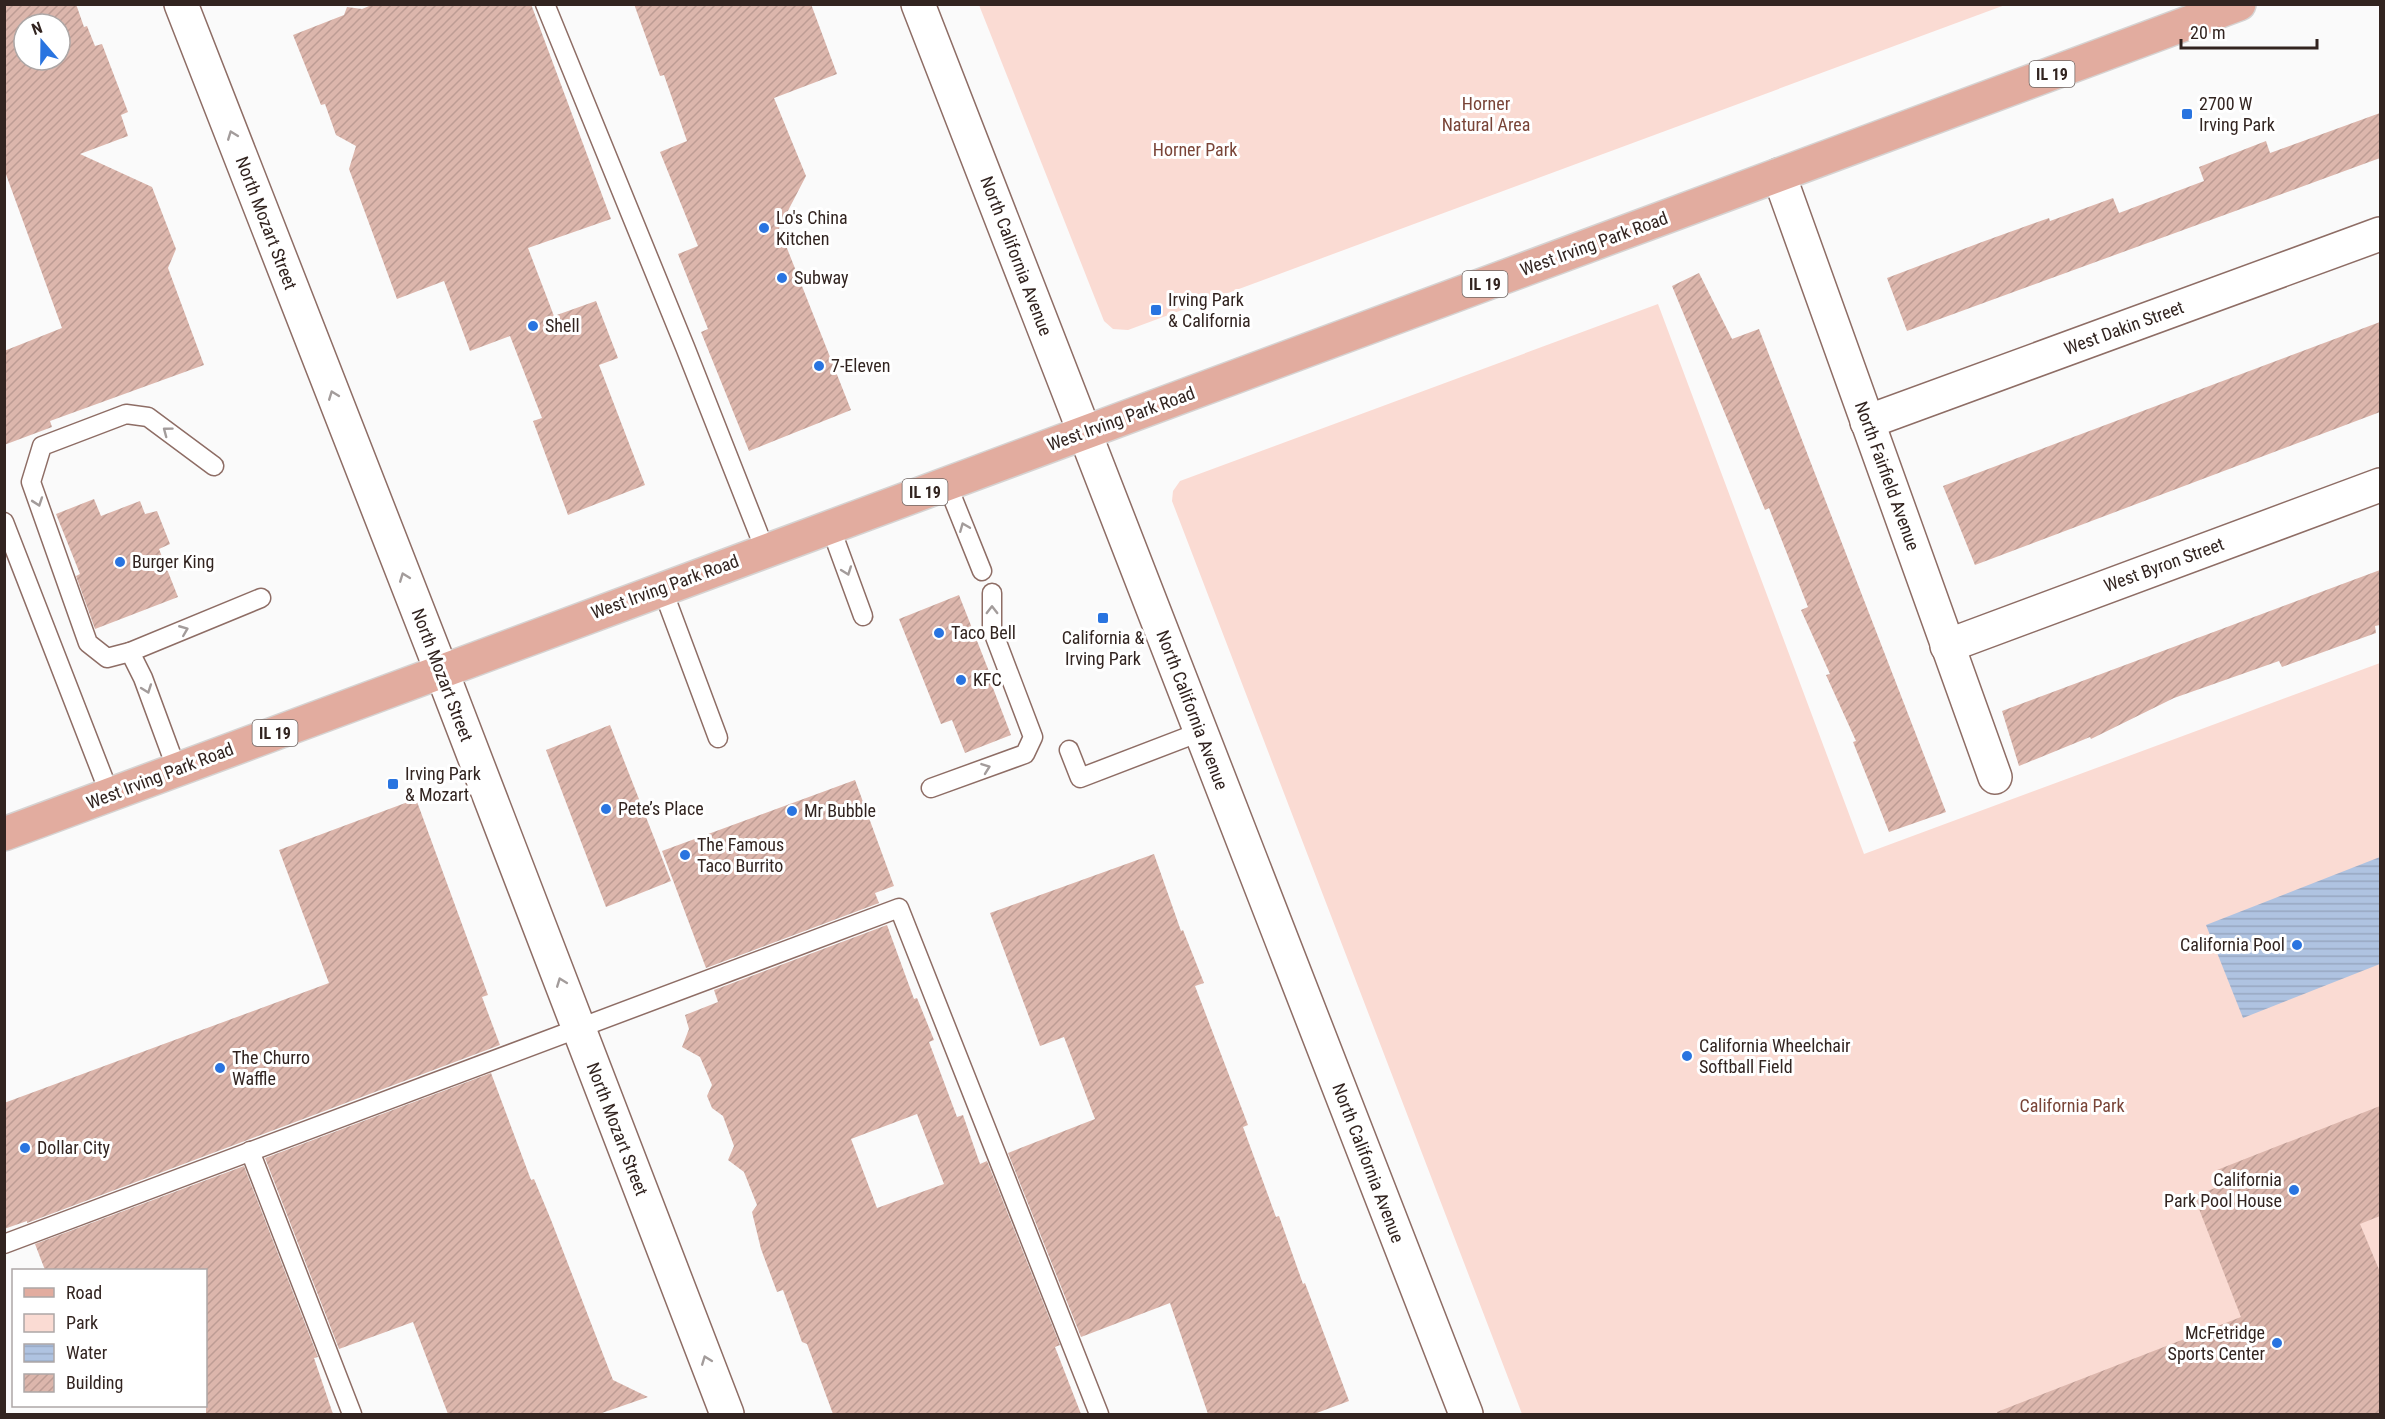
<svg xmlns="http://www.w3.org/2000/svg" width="2385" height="1419" font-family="'Roboto Condensed',sans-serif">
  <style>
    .park { fill: #fadbd3 }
    .water { fill: url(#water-rules) }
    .building { fill: url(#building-hatch); fill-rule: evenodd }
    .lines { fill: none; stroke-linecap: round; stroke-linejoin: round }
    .service-casing { stroke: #8e6d65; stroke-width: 21 }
    .minor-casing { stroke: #8e6d65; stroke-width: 36 }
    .tertiary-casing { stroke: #8e6d65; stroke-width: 36 }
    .primary-casing { stroke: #d6d3d2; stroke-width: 36 }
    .service { stroke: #fff; stroke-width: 18 }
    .minor { stroke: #fff; stroke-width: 33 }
    .tertiary { stroke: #fff; stroke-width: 33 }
    .primary { stroke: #e2ac9f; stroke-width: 33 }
    .oneway { stroke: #a39c9b }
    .poi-dot { fill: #2974e0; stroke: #fff; stroke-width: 2 }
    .labels { text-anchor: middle; stroke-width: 6; stroke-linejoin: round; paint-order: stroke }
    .shield { fill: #fff; stroke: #706663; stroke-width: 1.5 }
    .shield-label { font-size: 16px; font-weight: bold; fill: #322420 }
    .park-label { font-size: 18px; fill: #794437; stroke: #fff }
    .poi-label { font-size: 18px; fill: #322420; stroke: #fff; text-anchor: start }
    .street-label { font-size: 18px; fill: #322420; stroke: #fff }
  </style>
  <defs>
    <pattern id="water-rules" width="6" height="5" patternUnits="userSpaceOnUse" patternTransform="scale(1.5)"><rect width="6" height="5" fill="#afc3e1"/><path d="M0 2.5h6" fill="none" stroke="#97a7c1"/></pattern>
    <pattern id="building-hatch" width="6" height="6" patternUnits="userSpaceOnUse" patternTransform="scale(1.5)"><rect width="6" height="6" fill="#dcb6ac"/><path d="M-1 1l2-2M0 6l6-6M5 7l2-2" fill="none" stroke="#bd9c94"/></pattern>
  </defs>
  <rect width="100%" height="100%" fill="#fafafa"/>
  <g class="park">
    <path d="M 979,5 L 2005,5 L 1128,330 L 1113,329 L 1104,321 Z"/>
    <path d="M 1658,304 L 1864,854 L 2380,663 L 2380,1414 L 1522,1414 L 1172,501 L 1173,491 L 1180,481 Z"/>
  </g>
  <path class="water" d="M 2380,857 L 2380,964 L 2243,1018 L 2206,925 Z"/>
  <g class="building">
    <path d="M 4,4 L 76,4 L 84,27 L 87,26 L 95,46 L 102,44 L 128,112 L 121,115 L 128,136 L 80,154 L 152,187 L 176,249 L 168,268 L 204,365 L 50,421 L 52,427 L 4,445 L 4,351 L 62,328 L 4,169 ZM 24,24 L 60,24 L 60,60 L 24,60 Z"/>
    <path d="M 374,4 L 531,4 L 611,219 L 528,248 L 554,316 L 596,301 L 618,358 L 599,365 L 645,485 L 568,515 L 533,421 L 542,418 L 510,336 L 470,351 L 444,281 L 397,299 L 349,169 L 356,146 L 336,135 L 325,104 L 321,105 L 293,35 L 344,15 L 347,7 L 362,9 Z"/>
    <path d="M 634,4 L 811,4 L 837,74 L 774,98 L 806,176 L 779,228 L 851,410 L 749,451 L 701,332 L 708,329 L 678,254 L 698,246 L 660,152 L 687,141 L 664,75 L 660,76 Z"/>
    <path d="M 2380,113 L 2380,158 L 1907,331 L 1887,278 L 1982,242 L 2049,218 L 2050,221 L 2113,198 L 2119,213 L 2204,181 L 2199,167 L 2266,141 L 2270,153 Z"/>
    <path d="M 1699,273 L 1732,339 L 1759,329 L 1946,812 L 1889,832 L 1853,742 L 1856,741 L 1826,675 L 1830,674 L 1801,610 L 1808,607 L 1769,508 L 1765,510 L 1672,286 Z"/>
    <path d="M 2380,322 L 2380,412 L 1975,565 L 1943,486 Z"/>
    <path d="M 94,499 L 101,516 L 140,501 L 145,514 L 157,511 L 170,544 L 159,549 L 178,597 L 95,629 L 76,576 L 80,574 L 56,514 Z"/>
    <path d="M 2380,570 L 2380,625 L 2375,626 L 2376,633 L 2282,667 L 2279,661 L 2174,698 L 2091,739 L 2090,737 L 2019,766 L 2002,711 Z"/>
    <path d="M 959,595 L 990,674 L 988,675 L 1011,735 L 965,753 L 952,720 L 941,724 L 899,619 Z"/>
    <path d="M 610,725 L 671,881 L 606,907 L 546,750 Z"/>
    <path d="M 855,780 L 894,886 L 875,893 L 879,903 L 706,968 L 662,851 Z"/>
    <path d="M 416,799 L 488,995 L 482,997 L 500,1045 L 27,1223 L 27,1221 L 4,1229 L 4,1103 L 329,983 L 279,850 Z"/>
    <path d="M 1154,854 L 1181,931 L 1183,930 L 1204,983 L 1195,986 L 1248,1125 L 1243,1127 L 1276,1217 L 1279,1216 L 1303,1284 L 1305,1283 L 1349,1401 L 1314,1414 L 1208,1414 L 1170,1303 L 1081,1337 L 1008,1153 L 1095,1119 L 1064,1037 L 1040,1046 L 990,913 Z"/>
    <path d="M 887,925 L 914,999 L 917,998 L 934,1040 L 929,1042 L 957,1117 L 963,1115 L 980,1164 L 987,1161 L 1060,1345 L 1055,1347 L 1081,1414 L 833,1414 L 807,1344 L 802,1342 L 783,1290 L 777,1292 L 761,1249 L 752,1212 L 757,1205 L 744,1172 L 728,1160 L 734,1146 L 723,1116 L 712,1108 L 707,1096 L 712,1085 L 700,1057 L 682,1047 L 689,1029 L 685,1015 L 718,1002 L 714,990 ZM 917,1114 L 944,1184 L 877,1208 L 851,1139 Z"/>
    <path d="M 491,1073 L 531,1180 L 534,1179 L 551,1220 L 613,1380 L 648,1397 L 599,1414 L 448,1414 L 413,1322 L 339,1349 L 265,1158 Z"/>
    <path d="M 2380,1106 L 2380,1216 L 2360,1224 L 2380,1272 L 2380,1414 L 1997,1414 L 1997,1412 L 2241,1317 L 2194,1196 L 2223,1185 L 2217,1170 Z"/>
    <path d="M 244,1166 L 318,1357 L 314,1358 L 333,1414 L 206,1414 L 206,1270 L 45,1270 L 35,1244 Z"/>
  </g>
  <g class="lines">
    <g class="service-casing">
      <g id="service">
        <path d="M 545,4 L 685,347 L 765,550"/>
        <path d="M 947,484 L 982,571"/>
        <path d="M 4,522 L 110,795"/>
        <path d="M 830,526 L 863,616"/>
        <path d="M 662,588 L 718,738"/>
        <path d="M 130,652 L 261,598"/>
        <path d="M 1069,750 L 1080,778 L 1200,732"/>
        <path d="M 177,770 L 143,678 L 130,652 L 107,658 L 88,643 L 31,482 L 42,446 L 126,414 L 148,417 L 214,466"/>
        <path d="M 931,788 L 1025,754 L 1033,737 L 992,629 L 992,593"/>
        <path d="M 250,1151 L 352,1414"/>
        <path d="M 4,1244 L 899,908 L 1099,1414"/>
      </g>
    </g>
    <g class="minor-casing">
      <g id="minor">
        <path d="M 181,4 L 441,670 L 727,1414"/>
        <path d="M 1779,175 L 1995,777"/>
        <path d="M 1867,422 L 2380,234"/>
        <path d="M 1947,646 L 2380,485"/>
      </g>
    </g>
    <g class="tertiary-casing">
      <path id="tertiary" d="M 918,4 L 1466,1414"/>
    </g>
    <g class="primary-casing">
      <path id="primary" d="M 4,834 L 2239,4"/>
    </g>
    <use href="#service" class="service"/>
    <use href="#minor" class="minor"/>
    <use href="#tertiary" class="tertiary"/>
    <use href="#primary" class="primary"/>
  </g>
  <defs><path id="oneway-chevron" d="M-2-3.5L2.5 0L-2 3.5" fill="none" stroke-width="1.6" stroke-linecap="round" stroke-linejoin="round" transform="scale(1.5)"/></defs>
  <g class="oneway">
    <use href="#oneway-chevron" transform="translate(232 135) rotate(-111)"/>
    <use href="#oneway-chevron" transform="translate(333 395) rotate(-111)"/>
    <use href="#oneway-chevron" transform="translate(167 431) rotate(-143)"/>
    <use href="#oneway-chevron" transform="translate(38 502) rotate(71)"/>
    <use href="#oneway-chevron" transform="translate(964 527) rotate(-112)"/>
    <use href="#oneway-chevron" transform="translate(847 571) rotate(70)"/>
    <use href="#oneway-chevron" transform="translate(404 577) rotate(-111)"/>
    <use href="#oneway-chevron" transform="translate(992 610) rotate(-90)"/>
    <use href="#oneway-chevron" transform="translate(184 630) rotate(-22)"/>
    <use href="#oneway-chevron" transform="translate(147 689) rotate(70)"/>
    <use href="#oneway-chevron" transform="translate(986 768) rotate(-20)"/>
    <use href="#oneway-chevron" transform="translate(561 982) rotate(-111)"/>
    <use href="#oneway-chevron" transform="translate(706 1360) rotate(-111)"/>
  </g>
  <g class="poi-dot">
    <rect x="2181" y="108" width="12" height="12" rx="3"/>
    <circle cx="764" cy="228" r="6"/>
    <circle cx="782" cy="278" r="6"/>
    <rect x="1150" y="304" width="12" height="12" rx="3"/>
    <circle cx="533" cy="326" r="6"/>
    <circle cx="819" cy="366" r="6"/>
    <circle cx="120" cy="562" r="6"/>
    <rect x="1097" y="612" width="12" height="12" rx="3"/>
    <circle cx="939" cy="633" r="6"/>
    <circle cx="961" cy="680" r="6"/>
    <rect x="387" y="778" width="12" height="12" rx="3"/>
    <circle cx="606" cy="809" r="6"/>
    <circle cx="792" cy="811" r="6"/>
    <circle cx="685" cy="855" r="6"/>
    <circle cx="2297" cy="945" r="6"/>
    <circle cx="1687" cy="1056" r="6"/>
    <circle cx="220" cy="1068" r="6"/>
    <circle cx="25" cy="1148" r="6"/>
    <circle cx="2294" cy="1190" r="6"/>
    <circle cx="2277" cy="1343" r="6"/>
  </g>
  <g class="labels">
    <g class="shield">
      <rect x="2029.5" y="61" width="45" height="26" rx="4.5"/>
      <rect x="1462.5" y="271" width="45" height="26" rx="4.5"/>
      <rect x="902.5" y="479" width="45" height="26" rx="4.5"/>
      <rect x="252.5" y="720" width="45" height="26" rx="4.5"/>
    </g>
    <g class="shield-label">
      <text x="2052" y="80">IL 19</text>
      <text x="1485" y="290">IL 19</text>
      <text x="925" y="498">IL 19</text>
      <text x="275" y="739">IL 19</text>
    </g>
    <g class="park-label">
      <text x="1486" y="110">Horner<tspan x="1486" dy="21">Natural Area</tspan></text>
      <text x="1195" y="156">Horner Park</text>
      <text x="2072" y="1112">California Park</text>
    </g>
    <g class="poi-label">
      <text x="2199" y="110">2700 W<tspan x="2199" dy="21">Irving Park</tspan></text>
      <text x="776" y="224">Lo's China<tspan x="776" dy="21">Kitchen</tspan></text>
      <text x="794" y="284">Subway</text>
      <text x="1168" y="306">Irving Park<tspan x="1168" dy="21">&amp; California</tspan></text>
      <text x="545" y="332">Shell</text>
      <text x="831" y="372">7-Eleven</text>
      <text x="132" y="568">Burger King</text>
      <text x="951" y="639">Taco Bell</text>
      <text x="1103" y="644" text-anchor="middle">California &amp;<tspan x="1103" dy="21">Irving Park</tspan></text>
      <text x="973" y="686">KFC</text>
      <text x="405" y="780">Irving Park<tspan x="405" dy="21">&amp; Mozart</tspan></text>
      <text x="618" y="815">Pete’s Place</text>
      <text x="804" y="817">Mr Bubble</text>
      <text x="697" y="851">The Famous<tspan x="697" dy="21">Taco Burrito</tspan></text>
      <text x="2285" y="951" text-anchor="end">California Pool</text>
      <text x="1699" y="1052">California Wheelchair<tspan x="1699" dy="21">Softball Field</tspan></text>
      <text x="232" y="1064">The Churro<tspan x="232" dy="21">Waffle</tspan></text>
      <text x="37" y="1154">Dollar City</text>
      <text x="2282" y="1186" text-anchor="end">California<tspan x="2282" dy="21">Park Pool House</tspan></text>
      <text x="2265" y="1339" text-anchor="end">McFetridge<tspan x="2265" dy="21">Sports Center</tspan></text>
    </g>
    <g class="street-label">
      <text transform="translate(266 223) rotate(69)" y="6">North Mozart Street</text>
      <text transform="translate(1594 244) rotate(-20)" y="6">West Irving Park Road</text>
      <text transform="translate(1016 256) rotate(69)" y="6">North California Avenue</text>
      <text transform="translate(2124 328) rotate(-20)" y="6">West Dakin Street</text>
      <text transform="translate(1121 419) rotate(-20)" y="6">West Irving Park Road</text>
      <text transform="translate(1887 476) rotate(70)" y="6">North Fairfield Avenue</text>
      <text transform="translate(2164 565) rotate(-20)" y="6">West Byron Street</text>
      <text transform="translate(665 587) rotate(-20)" y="6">West Irving Park Road</text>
      <text transform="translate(442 675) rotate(69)" y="6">North Mozart Street</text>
      <text transform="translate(1192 710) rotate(69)" y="6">North California Avenue</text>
      <text transform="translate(160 776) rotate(-21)" y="6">West Irving Park Road</text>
      <text transform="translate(617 1129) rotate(69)" y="6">North Mozart Street</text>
      <text transform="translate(1368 1163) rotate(69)" y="6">North California Avenue</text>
    </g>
  </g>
  <rect width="2385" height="1419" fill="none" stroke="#322420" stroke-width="12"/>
  <rect x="12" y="1269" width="195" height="138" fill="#ffffff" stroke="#ada7a6" stroke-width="1.5"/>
  <rect x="24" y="1288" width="30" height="9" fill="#e2ac9f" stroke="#ada7a6" stroke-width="1.5"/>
  <text x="66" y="1299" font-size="18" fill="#322420">Road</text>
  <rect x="24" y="1314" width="30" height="18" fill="#fadbd3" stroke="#ada7a6" stroke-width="1.5"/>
  <text x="66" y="1329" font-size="18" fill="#322420">Park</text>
  <rect x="24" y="1344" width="30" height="18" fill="url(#water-rules)" stroke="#ada7a6" stroke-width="1.5"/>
  <text x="66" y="1359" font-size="18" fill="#322420">Water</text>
  <rect x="24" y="1374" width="30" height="18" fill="url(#building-hatch)" stroke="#ada7a6" stroke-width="1.5"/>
  <text x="66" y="1389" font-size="18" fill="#322420">Building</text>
  <g transform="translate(42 42) rotate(340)"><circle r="28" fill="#ffffff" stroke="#ada7a6" stroke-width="1.5"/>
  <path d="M0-4.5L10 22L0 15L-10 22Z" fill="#2974e0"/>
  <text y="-9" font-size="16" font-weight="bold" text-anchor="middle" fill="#322420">N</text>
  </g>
  <path d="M2181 39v9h136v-9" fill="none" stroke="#322420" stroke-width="3"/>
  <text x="2190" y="39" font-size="18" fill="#322420" stroke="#ffffff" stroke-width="4.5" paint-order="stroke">20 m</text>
</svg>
